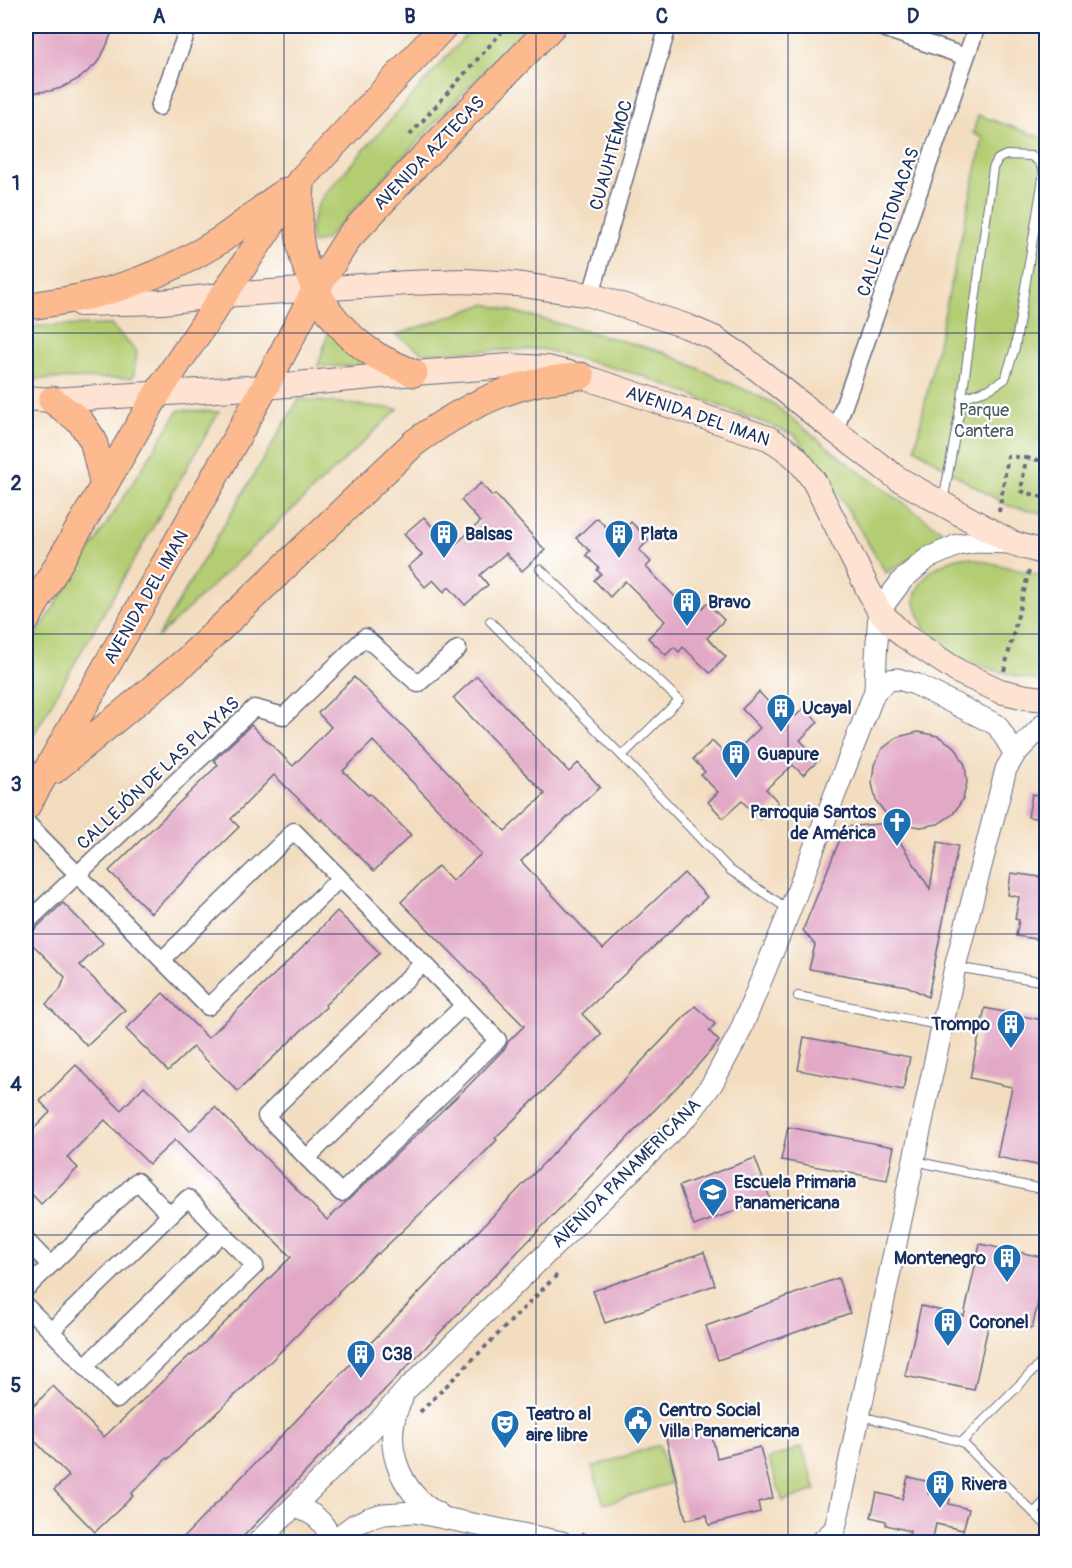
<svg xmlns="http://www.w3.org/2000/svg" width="1072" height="1568" font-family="Pangolin,sans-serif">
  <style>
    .green { fill: #b4cd72; stroke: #687e68; stroke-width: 1.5 }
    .building { fill: #e2a9c6 }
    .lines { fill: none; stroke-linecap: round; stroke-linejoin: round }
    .service-casing { stroke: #676c80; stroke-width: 10 }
    .minor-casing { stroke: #676c80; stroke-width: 19 }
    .tertiary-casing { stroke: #676c80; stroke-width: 23 }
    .secondary-casing { stroke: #676c80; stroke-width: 26 }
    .primary-casing { stroke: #676c80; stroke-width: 29 }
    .path { stroke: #676c80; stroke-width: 4; stroke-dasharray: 4.5 4.5; stroke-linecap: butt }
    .service { stroke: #fff; stroke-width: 8 }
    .minor { stroke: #fff; stroke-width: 16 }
    .tertiary { stroke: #fff; stroke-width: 21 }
    .secondary { stroke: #fee3d2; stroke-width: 24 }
    .primary { stroke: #fcba8e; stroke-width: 27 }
    .grid { fill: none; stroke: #1b2f5e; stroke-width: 1.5; stroke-opacity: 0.55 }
    .labels { text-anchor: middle; stroke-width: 4.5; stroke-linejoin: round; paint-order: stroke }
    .street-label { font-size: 18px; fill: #1b2f5e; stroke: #fff }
    .park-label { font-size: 18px; fill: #495e64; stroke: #fff }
    .poi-label { font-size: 18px; font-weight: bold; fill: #1b2f5e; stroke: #fff; text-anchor: start }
    .neatline { fill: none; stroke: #1b2f5e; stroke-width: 2 }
    .grid-label { font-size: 20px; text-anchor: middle; font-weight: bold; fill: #1b2f5e }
  </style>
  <rect width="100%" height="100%" fill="#fff"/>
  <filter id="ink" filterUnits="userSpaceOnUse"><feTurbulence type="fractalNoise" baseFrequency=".0167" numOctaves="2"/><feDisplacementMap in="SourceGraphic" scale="12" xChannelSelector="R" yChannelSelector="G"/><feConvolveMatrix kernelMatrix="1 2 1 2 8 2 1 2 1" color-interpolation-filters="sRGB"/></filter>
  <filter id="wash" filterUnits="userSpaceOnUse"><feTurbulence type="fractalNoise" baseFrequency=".008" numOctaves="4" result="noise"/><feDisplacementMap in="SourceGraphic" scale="24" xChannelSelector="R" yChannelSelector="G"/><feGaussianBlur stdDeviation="1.35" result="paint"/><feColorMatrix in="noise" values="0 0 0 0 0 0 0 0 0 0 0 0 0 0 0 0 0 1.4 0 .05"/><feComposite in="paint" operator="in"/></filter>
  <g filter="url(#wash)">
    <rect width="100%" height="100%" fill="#f3ddc0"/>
    <g class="green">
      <path d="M 474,26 L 526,26 L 325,240 L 312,244 L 310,229 L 316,209 L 324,195 Z"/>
      <path d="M 978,115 L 1046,139 L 1046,514 L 1009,506 L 970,484 L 915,448 L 983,138 L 973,133 Z"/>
      <path d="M 486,304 L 663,352 L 771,402 L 854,468 L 949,536 L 886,573 L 844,503 L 795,435 L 640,375 L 542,349 L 423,353 L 396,335 Z"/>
      <path d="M 111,325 L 137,352 L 133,378 L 26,379 L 26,326 Z"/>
      <path d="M 329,330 L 374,367 L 318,366 Z"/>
      <path d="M 299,399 L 398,409 L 157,638 Z"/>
      <path d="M 179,410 L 219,412 L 26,748 L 26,651 Z"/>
      <path d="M 961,557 L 971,558 L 1046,577 L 1046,683 C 1015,676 959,664 934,643 C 926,635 923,625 919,615 C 916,607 913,601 916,593 C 924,572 940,563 961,557 Z"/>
      <path d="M 659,1445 L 671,1483 L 604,1504 L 592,1467 Z"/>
      <path d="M 802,1447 L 816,1490 L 783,1501 L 768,1459 Z"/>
    </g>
    <g id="blocks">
      <g class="building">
        <path d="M 26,26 L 114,26 L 107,45 L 102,55 L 96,64 L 80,78 L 61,88 L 50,91 L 26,93 Z"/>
        <path d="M 481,483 L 492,496 L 495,494 L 545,550 L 522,571 L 506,553 L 480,575 L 488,585 L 465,605 L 449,587 L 444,592 L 433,580 L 425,587 L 408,567 L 422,555 L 404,534 L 424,517 L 435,530 L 440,526 L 456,544 L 480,522 L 461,500 Z"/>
        <path d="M 597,518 L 616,537 L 631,522 L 649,540 L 639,550 L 651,562 L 646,567 L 688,610 L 695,604 L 701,609 L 707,603 L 724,620 L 707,638 L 726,657 L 710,673 L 683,647 L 679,652 L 674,647 L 666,655 L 648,638 L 665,621 L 625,581 L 610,597 L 594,580 L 601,574 L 597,570 L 599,568 L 586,555 L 590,551 L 576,538 Z"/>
        <path d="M 477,676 L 569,772 L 578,763 L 600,787 L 521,861 L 603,949 L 684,873 L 707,897 L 582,1014 L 602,1034 L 495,1138 L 497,1140 L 484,1153 L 378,1254 L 377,1253 L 338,1292 L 339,1293 L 271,1361 L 168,1459 L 167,1458 L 131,1494 L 133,1496 L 95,1532 L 54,1490 L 69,1476 L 26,1432 L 26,1414 L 53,1386 L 104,1437 L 190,1355 L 191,1356 L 291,1257 L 175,1140 L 149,1164 L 105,1120 L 67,1157 L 78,1168 L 41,1204 L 26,1188 L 26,1137 L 50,1112 L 40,1101 L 76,1065 L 121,1110 L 144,1086 L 190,1131 L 215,1107 L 327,1220 L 470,1084 L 505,1048 L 508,1042 L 524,1026 L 401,902 L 438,866 L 452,881 L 481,854 L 373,741 L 343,771 L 368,795 L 370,794 L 411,835 L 374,871 L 322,819 L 321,821 L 274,775 L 231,819 L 239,827 L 151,913 L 109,871 L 218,765 L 214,760 L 251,725 L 293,766 L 331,727 L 318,713 L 354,677 L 413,736 L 505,831 L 545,794 L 453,698 Z"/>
        <path d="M 759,692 L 783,718 L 791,710 L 796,716 L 804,708 L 818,722 L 800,740 L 819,760 L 803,775 L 793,765 L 766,789 L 778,802 L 760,820 L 742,801 L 723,818 L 708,802 L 718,792 L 701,775 L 705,772 L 693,759 L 712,741 L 729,758 L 760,728 L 742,709 Z"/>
        <path d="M 918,732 L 938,736 L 955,747 L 965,765 L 967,782 L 963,799 L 953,814 L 938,824 L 921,827 L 893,823 L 876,801 L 872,783 L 874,765 L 882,749 L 898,737 Z"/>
        <path d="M 1032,794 L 1047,797 L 1047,820 L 1028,817 Z"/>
        <path d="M 888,823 L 930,889 L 938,842 L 958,846 L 928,997 L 907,986 L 809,969 L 815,945 L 803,930 L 845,827 Z"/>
        <path d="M 1011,873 L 1047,878 L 1047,909 L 1041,940 L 1016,936 L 1019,920 L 1015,919 L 1019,897 L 1008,895 Z"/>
        <path d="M 63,903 L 103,943 L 80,965 L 125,1010 L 87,1046 L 46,1004 L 60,990 L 65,977 L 26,938 L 29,933 L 33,931 Z"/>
        <path d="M 337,911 L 380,953 L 325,1005 L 326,1007 L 238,1091 L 193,1047 L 168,1071 L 126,1029 L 163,993 L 208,1038 L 302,948 Z"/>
        <path d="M 695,1006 L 715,1024 L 709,1031 L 719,1041 L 698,1065 L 238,1542 L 179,1542 Z"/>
        <path d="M 985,1008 L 1047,1021 L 1047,1053 L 1043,1071 L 1047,1071 L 1047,1167 L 997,1157 L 1012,1087 L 970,1078 Z"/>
        <path d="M 804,1037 L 910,1057 L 903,1090 L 798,1070 Z"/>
        <path d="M 788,1127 L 894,1147 L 887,1180 L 781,1160 Z"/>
        <path d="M 755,1158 L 770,1198 L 694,1226 L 679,1186 Z"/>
        <path d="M 980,1244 L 1047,1258 L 1047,1265 L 1032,1328 L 990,1318 L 974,1390 L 905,1376 L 921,1306 L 964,1316 Z"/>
        <path d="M 704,1252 L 715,1285 L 605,1323 L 593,1291 Z"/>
        <path d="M 838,1278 L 850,1313 L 718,1360 L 706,1326 Z"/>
        <path d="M 710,1427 L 717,1458 L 760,1447 L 773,1498 L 758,1502 L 760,1512 L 709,1525 L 707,1515 L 686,1520 L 666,1438 Z"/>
        <path d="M 908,1477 L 930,1482 L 928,1494 L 950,1499 L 949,1504 L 969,1509 L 963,1530 L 936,1524 L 932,1542 L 907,1542 L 910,1531 L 886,1525 L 886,1521 L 871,1517 L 877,1493 L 902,1499 Z"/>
      </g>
    </g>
  </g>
  <g filter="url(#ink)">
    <use href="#blocks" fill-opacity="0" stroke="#676c80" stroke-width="1.5"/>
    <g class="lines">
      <g class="service-casing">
        <g id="service">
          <path d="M 943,502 L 962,398 L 993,168 L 998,159 L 1006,155 L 1031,156 L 1039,162 L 1044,172 L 1015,348 L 1005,379 L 989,389 L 962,398"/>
          <path d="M 540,569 L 679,700 L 622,756"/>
          <path d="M 490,621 L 622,756 L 730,870 L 788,909"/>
          <path d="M 955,967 L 1046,982"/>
          <path d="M 798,996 L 942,1026"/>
          <path d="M 915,1161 L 1046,1190"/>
          <path d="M 861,1416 L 962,1442"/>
          <path d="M 962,1442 L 1046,1358"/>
          <path d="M 962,1442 L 1046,1525"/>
          <path d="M 1034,1513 L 1046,1500"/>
        </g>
      </g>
      <g class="minor-casing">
        <g id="minor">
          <path d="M 877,26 L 966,57"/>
          <path d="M 159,107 L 189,26"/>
          <path d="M 591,295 L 668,26"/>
          <path d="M 835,431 L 977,26"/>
          <path d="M 26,822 L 208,1007 L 340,878 L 294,831 L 162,960"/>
          <path d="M 340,878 L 423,963"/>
          <path d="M 26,923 L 254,708 L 284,716 L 365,637 L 418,684 L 458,649"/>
          <path d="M 423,963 L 498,1040 L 341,1193 L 266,1116 Z"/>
          <path d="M 307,1158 L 464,1005"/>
          <path d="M 170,1215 L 188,1198 L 222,1233"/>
          <path d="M 26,1240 L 50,1265"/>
          <path d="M 26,1289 L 137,1181 L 170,1215 L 51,1331 L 85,1366 L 222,1233 L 255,1266 L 117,1400 L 85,1366"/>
          <path d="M 26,1306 L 51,1331"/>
        </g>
      </g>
      <g class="tertiary-casing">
        <g id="tertiary">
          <path d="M 875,691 L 889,680 L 898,679 L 915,684 L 997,725 L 1015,754"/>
          <path d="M 402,1399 C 380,1439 398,1493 439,1514"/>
          <path d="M 294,1507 C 314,1512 326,1522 331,1542"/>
          <path d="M 258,1542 L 370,1431 L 406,1390 L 689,1115 L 712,1084 L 739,1034 L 790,910 L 875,691 L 876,657 L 879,611 L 903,579 L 928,558 L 958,545 L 977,542 L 1012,543"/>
          <path d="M 331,1542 L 354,1525 L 369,1518 L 384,1514 L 414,1512 L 562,1542"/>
          <path d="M 821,1542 L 835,1529 L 955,967 L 1006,769 L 1015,754 L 1046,722"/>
        </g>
      </g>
      <g class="secondary-casing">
        <g id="secondary">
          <path d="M 80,304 L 162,302 L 223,295 L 408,283 L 464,281 L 516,284 L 591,295 L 686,326 L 714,338 L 740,355 L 835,431 L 897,478 L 1012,543 L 1046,553"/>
          <path d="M 26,398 L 52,400 L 265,387 L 414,373 L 510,366 L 547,368 L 581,376 L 768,438 C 791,451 799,459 814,481 L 879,611 L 903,635 L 959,672 L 1000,691 L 1026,697 L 1046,699"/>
        </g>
      </g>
      <g class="primary-casing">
        <g id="primary">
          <path d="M 301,181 C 301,198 298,215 299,232 C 303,282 334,330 377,356 C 389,363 401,368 414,373"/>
          <path d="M 37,305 C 54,302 71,300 87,296 C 133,286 179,266 219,241 C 242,226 263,207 286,191"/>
          <path d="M 52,400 L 80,421 L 93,440 L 104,486"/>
          <path d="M 26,620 L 157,394 L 301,180 L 444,26"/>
          <path d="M 54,770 L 186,661 L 414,443 C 451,416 493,392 539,382 C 553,379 567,378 581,376"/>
          <path d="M 26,807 L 215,476 L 265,387 L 316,289 L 349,237 L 422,159 L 552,26"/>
        </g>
      </g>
      <g class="path">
        <path d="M 410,135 L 507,26"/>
        <path d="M 1026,458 L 1044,461 L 1046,444"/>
        <path d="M 999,512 L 1008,456 L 1026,458 L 1021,491 L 1046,498"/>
        <path d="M 1004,671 L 1029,571"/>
        <path d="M 420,1412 L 557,1275"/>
        <path d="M 581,1534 L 594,1537 L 596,1542"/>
      </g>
      <use href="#service" class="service"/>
      <use href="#minor" class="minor"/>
      <use href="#tertiary" class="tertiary"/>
      <use href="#secondary" class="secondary"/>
      <use href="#primary" class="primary"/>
    </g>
  </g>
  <path class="grid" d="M 284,26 L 284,1542M 536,26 L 536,1542M 788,26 L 788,1542M 26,333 L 1046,333M 26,634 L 1046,634M 26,934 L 1046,934M 26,1235 L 1046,1235"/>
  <defs>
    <g id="building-pin" transform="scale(1.5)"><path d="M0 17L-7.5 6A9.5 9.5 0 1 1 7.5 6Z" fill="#1f6fb2" stroke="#fff"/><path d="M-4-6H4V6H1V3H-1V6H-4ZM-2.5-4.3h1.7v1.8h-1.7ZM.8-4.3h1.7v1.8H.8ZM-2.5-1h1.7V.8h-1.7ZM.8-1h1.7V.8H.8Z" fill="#fff"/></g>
    <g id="church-pin" transform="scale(1.5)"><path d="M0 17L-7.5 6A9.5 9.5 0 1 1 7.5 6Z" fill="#1f6fb2" stroke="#fff"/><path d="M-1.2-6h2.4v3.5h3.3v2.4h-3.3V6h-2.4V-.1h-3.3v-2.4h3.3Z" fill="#fff"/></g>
    <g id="school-pin" transform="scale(1.5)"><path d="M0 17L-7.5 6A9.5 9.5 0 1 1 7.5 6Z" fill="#1f6fb2" stroke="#fff"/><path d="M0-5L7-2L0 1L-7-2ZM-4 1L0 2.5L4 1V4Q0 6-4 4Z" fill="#fff"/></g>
    <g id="civic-pin" transform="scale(1.5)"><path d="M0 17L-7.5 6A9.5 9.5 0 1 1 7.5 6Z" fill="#1f6fb2" stroke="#fff"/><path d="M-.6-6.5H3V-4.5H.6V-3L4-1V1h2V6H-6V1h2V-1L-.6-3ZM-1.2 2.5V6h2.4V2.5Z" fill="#fff"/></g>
    <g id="theatre-pin" transform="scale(1.5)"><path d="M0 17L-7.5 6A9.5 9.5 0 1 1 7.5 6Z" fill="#1f6fb2" stroke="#fff"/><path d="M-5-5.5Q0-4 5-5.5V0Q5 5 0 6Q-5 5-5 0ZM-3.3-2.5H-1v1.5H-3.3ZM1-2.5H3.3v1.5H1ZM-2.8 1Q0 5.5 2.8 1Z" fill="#fff"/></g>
  </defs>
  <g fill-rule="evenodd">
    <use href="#building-pin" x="444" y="534"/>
    <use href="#building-pin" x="619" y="534"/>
    <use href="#building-pin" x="687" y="602"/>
    <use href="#building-pin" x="781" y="708"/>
    <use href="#building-pin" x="736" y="754"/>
    <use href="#church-pin" x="897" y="822"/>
    <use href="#building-pin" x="1011" y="1024"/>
    <use href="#school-pin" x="713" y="1192"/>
    <use href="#building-pin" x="1007" y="1258"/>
    <use href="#building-pin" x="948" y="1322"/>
    <use href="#building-pin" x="361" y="1354"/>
    <use href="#civic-pin" x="638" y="1420"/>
    <use href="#theatre-pin" x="505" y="1424"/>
    <use href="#building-pin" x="940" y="1484"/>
  </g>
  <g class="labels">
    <g class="street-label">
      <text transform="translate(429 153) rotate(-46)" y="6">AVENIDA AZTECAS</text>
      <text transform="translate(611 155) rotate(-74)" y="6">CUAUHTÉMOC</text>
      <text transform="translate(888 222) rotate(-71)" y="6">CALLE TOTONACAS</text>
      <text transform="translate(698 416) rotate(19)" y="6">AVENIDA DEL IMAN</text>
      <text transform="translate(146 597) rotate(-60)" y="6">AVENIDA DEL IMAN</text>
      <text transform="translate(158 773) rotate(-43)" y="6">CALLEJÓN DE LAS PLAYAS</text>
      <text transform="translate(626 1173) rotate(-45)" y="6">AVENIDA PANAMERICANA</text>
    </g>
    <g class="park-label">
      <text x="984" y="416">Parque<tspan x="984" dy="21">Cantera</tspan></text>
    </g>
    <g class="poi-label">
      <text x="465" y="540">Balsas</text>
      <text x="640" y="540">Plata</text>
      <text x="708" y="608">Bravo</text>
      <text x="802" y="714">Ucayal</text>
      <text x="757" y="760">Guapure</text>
      <text x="876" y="818" text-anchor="end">Parroquia Santos<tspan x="876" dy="21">de América</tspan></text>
      <text x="990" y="1030" text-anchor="end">Trompo</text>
      <text x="734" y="1188">Escuela Primaria<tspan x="734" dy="21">Panamericana</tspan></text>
      <text x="986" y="1264" text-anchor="end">Montenegro</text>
      <text x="969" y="1328">Coronel</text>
      <text x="382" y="1360">C38</text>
      <text x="659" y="1416">Centro Social<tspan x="659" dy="21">Villa Panamericana</tspan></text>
      <text x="526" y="1420">Teatro al<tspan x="526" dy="21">aire libre</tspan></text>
      <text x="961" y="1490">Rivera</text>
    </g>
  </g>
  <rect width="1072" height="1568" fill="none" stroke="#fff" stroke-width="66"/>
  <rect x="33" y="33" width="1006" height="1502" class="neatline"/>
  <g class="grid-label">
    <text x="159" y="23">A</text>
    <text x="410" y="23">B</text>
    <text x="662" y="23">C</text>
    <text x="913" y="23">D</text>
    <text x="16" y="190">1</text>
    <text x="16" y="490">2</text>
    <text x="16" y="791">3</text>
    <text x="16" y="1091">4</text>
    <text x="16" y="1392">5</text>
  </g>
</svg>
